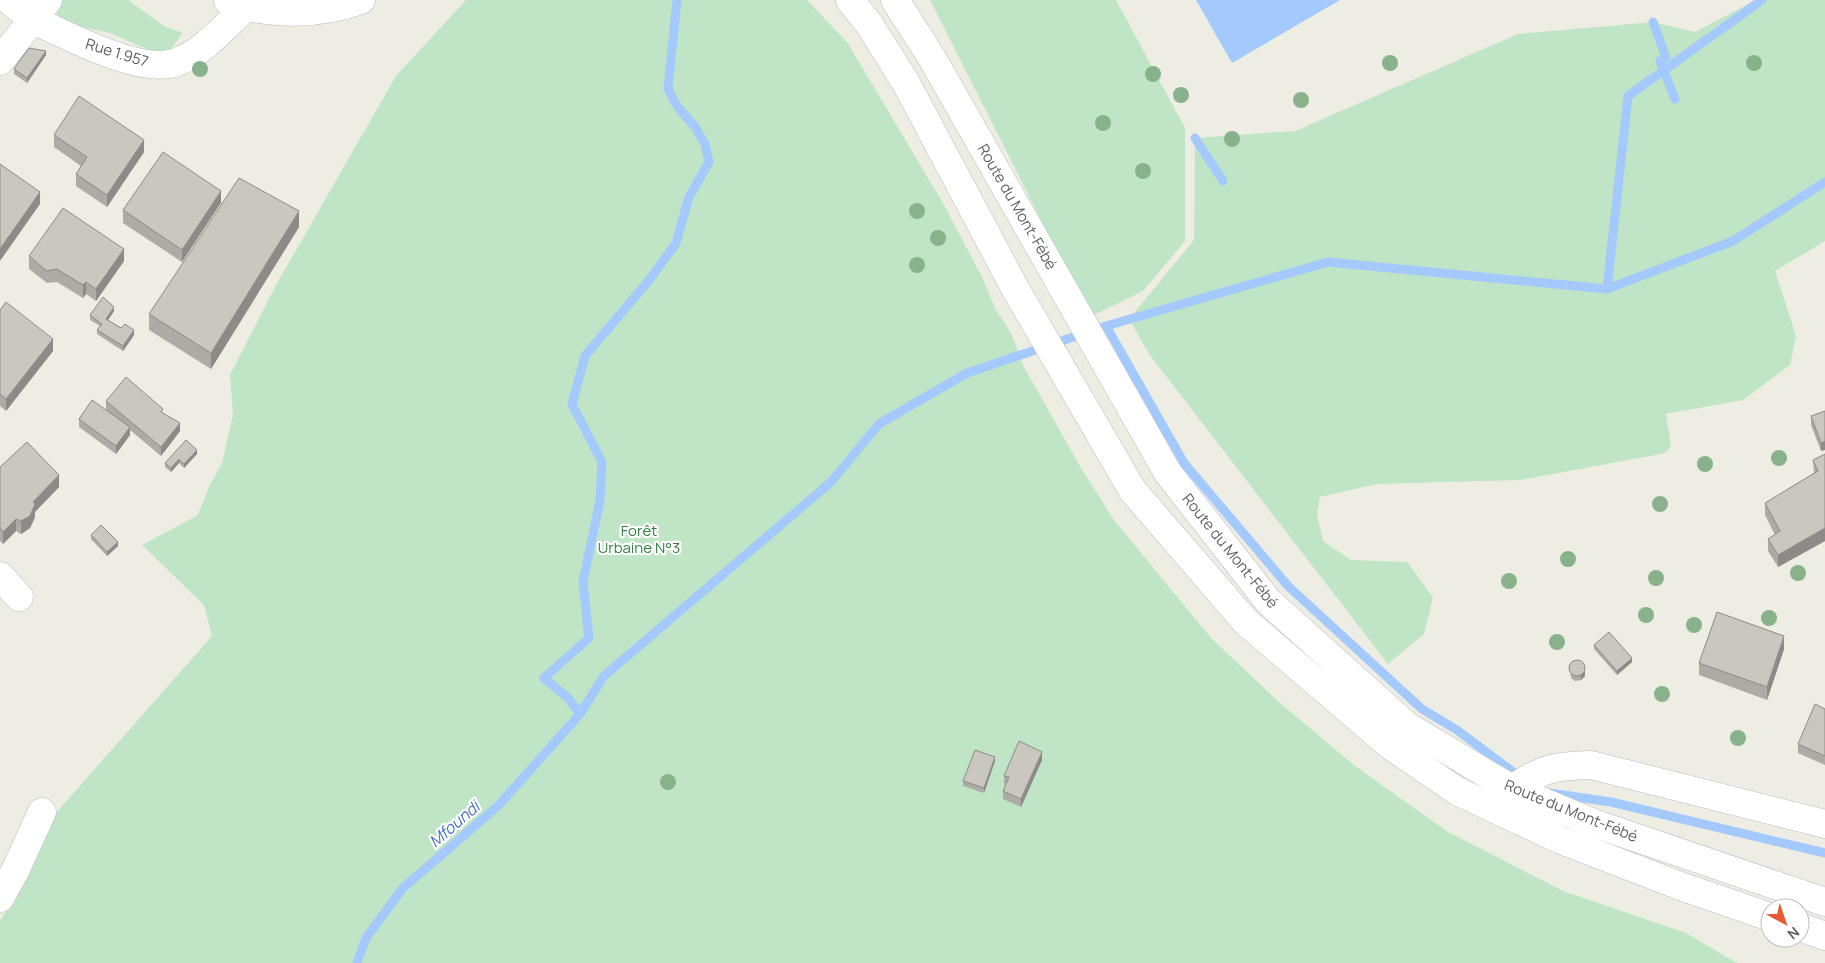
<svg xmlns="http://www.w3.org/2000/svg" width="1825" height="963" font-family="Manrope,sans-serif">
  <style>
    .green { fill: #c0e5c6 }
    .water { fill: #a4c9fd }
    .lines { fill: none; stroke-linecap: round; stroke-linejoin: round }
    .stream { stroke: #a4c9fd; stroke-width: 9 }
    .street-casing { stroke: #bbbcc2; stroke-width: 29 }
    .secondary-casing { stroke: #b9bbc1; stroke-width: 29 }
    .street { stroke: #fff; stroke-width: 28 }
    .secondary { stroke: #fff; stroke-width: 28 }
    .tree { fill: #88b28c }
    .wall { fill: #aeaba6 }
    .shaded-wall { fill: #8d8b87 }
    .building { fill: #cac7c1; stroke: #8d8b87 }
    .labels { text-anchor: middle; stroke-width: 4.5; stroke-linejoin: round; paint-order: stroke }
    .street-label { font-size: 15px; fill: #5c5e64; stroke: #fff }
    .park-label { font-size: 15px; fill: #358144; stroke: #fff }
    .water-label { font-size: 16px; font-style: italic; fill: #466fc1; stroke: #fff }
  </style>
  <rect width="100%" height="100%" fill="#eeede3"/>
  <g class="green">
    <path d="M 59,0 L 128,0 L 164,26 L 183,33 L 170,50 L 156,53 L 110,33 L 73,25 L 59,18 L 55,8 Z"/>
    <path d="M 466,0 L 807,0 L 847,42 L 943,203 L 982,277 L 996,310 L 1011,333 L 1024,367 L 1081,468 L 1114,520 L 1211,638 L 1280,703 L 1355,766 L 1448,832 L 1563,891 L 1686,933 L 1737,963 L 0,963 L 0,921 L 33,866 L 55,814 L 212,636 L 204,605 L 142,545 L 198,515 L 209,487 L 222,463 L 233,415 L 230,375 L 276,285 L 396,76 Z"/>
    <path d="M 930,0 L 1116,0 L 1185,128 L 1185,241 L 1143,291 L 1090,317 Z"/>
    <path d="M 1756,0 L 1825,0 L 1825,241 L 1775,271 L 1796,336 L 1790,365 L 1743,400 L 1666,414 L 1671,445 L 1667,452 L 1661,454 L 1520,480 L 1377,484 L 1320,497 L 1317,514 L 1323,541 L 1351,560 L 1407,562 L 1433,597 L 1424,634 L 1388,664 L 1149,354 L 1129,319 L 1194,240 L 1195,138 L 1295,131 L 1518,34 L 1653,22 L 1695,32 Z"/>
  </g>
  <path class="water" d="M 1196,0 L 1340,0 L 1232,63 Z"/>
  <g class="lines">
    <g class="stream">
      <path d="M 1653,22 L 1666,57 L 1660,61 L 1675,99"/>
      <path d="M 1195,138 L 1223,181"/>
      <path d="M 1607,289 L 1628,96 L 1762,0"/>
      <path d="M 1106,326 L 1184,463 L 1288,586 L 1422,709 L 1457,730 L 1521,778"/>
      <path d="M 580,714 L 568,698 L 544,678 L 589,638 L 583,582 L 600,500 L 602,462 L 572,404 L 585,356 L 650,279 L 676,243 L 689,197 L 709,162 L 705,144 L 695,127 L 677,106 L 668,89 L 677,0"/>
      <path d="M 1549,793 L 1611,802 L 1825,853"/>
      <path d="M 357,963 L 366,938 L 403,888 L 499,805 L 580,714 L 604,676 L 831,482 L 879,424 L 967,373 L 1106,326 L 1328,262 L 1607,289 L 1733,241 L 1825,182"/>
    </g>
    <g class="street-casing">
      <g id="street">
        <path d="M 9,0 L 33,20"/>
        <path d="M 0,576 L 19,597"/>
        <path d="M 1512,789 C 1542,768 1555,766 1591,765 L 1825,824"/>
        <path d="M 0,898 L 15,871 L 42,812"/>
      </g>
    </g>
    <g class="secondary-casing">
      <g id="secondary">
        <path d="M 850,0 L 869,24 L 906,83 L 1016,290 L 1133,491 L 1246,622 L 1391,746 L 1457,791 L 1561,840 L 1683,887 L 1770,917"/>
        <path d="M 895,0 L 932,58 L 1168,473 L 1268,601 L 1407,726 L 1512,789 L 1596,824 L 1825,902"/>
        <path d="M 228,1 C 271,16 319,15 361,0"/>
        <path d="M 33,20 C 67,35 138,74 174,63 C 202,54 225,26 246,7"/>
        <path d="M 0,61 L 48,0"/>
        <path d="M 1800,927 L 1825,936"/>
      </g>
    </g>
    <use href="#street" class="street"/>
    <use href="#secondary" class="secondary"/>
  </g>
  <g class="tree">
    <circle cx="1390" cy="63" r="8"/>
    <circle cx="1754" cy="63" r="8"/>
    <circle cx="200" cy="69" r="8"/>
    <circle cx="1153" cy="74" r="8"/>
    <circle cx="1181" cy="95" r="8"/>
    <circle cx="1301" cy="100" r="8"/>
    <circle cx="1103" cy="123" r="8"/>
    <circle cx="1232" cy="139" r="8"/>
    <circle cx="1143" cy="171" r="8"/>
    <circle cx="917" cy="211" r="8"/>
    <circle cx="938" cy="238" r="8"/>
    <circle cx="917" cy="265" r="8"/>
    <circle cx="1779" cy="458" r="8"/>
    <circle cx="1705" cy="464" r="8"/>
    <circle cx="1660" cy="504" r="8"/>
    <circle cx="1568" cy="559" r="8"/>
    <circle cx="1798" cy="573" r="8"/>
    <circle cx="1656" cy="578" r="8"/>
    <circle cx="1509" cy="581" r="8"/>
    <circle cx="1646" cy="615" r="8"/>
    <circle cx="1769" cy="618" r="8"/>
    <circle cx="1694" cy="625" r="8"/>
    <circle cx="1557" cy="642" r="8"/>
    <circle cx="1662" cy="694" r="8"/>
    <circle cx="1738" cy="738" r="8"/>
    <circle cx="668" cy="782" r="8"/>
  </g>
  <g class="wall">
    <path d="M 46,55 L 27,83 L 14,74 L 14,69 Z"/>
    <path d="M 54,135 L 144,152 L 107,207 L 76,186 L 76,174 L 81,166 L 54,147 Z"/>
    <path d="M 221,191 L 182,262 L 123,223 L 123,210 Z"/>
    <path d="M 299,227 L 211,369 L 149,330 L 149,314 Z"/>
    <path d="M 29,256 L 124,261 L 96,301 L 86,294 L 83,298 L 57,282 L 47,283 L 29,269 Z"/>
    <path d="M 0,310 L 53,351 L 6,411 L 0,406 Z"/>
    <path d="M 114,311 L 108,320 L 134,335 L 123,351 L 97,334 L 97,330 L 100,326 L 90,320 L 90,315 Z"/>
    <path d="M 106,401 L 163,413 L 180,431 L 161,456 L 130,430 L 130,435 L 116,454 L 79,427 L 79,419 L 106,410 Z"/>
    <path d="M 1825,411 L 1821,451 L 1811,425 L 1811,416 Z"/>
    <path d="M 197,454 L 184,468 L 179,463 L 171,472 L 165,467 L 165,463 Z"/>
    <path d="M 1825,454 L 1825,541 L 1778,567 L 1768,551 L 1768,539 L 1775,535 L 1765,515 L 1765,503 L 1814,473 L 1813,460 Z"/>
    <path d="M 0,467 L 59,487 L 35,512 L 35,517 L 30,528 L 21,534 L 16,531 L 3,544 L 0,541 Z"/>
    <path d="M 91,535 L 118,546 L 107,556 L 91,539 Z"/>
    <path d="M 1594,645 L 1632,662 L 1617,675 L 1594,649 Z"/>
    <path d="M 1784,649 L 1767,700 L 1699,675 L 1699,663 Z"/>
    <path d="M 1570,666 L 1585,676 L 1581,680 L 1575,681 L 1571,678 Z"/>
    <path d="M 1825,709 L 1825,765 L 1798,753 L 1798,744 Z"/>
    <path d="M 1042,760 L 1021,807 L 1003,799 L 1003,791 L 1005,785 L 1004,784 L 1004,776 Z"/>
    <path d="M 995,761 L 984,793 L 963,786 L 963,781 Z"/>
  </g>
  <g class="shaded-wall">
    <path d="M 46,51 L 46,55 L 27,83 L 27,78 Z"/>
    <path d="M 144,140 L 144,152 L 107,207 L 107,195 Z"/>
    <path d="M 221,191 L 221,203 L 182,262 L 182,250 Z"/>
    <path d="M 40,192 L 40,204 L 0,261 L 0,249 Z"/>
    <path d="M 299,211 L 299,227 L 211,369 L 211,353 Z"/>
    <path d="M 124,249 L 124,261 L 96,301 L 96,289 Z"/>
    <path d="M 86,282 L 86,294 L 83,298 L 83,285 Z"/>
    <path d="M 114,307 L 114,311 L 106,323 L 106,319 Z"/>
    <path d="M 134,330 L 134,335 L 123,351 L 123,346 Z"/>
    <path d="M 53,339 L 53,351 L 6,411 L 6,399 Z"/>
    <path d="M 180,423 L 180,431 L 161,456 L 161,447 Z"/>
    <path d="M 130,427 L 130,435 L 116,454 L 116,446 Z"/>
    <path d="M 1825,441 L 1825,450 L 1821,451 L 1821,443 Z"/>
    <path d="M 197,450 L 197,454 L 184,468 L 184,464 Z"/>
    <path d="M 179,459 L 179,463 L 171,472 L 171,468 Z"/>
    <path d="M 59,475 L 59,487 L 35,512 L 35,517 L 30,528 L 21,534 L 21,521 L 33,502 Z"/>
    <path d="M 16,519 L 16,531 L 3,544 L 3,532 Z"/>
    <path d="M 1825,528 L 1825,541 L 1778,567 L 1778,555 Z"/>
    <path d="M 118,542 L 118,546 L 107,556 L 107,552 Z"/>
    <path d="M 1784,636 L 1784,649 L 1767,700 L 1767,687 Z"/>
    <path d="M 1632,658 L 1632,662 L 1617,675 L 1617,671 Z"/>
    <path d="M 1585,671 L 1585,676 L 1581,680 L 1581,675 Z"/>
    <path d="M 1042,752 L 1042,760 L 1021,807 L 1021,799 Z"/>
    <path d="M 995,757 L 995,761 L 984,793 L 984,788 Z"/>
  </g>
  <g class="building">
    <path d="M 29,48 L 46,51 L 27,78 L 14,69 Z"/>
    <path d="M 79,96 L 144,140 L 107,195 L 76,174 L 87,157 L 54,135 Z"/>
    <path d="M 163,152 L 221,191 L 182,250 L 123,210 Z"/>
    <path d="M 0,164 L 40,192 L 0,249 Z"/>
    <path d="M 239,178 L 299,211 L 211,353 L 149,314 Z"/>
    <path d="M 63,208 L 124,249 L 96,289 L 86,282 L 83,285 L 57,269 L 47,271 L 29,256 Z"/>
    <path d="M 103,297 L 114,307 L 106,319 L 121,328 L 125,324 L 134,330 L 123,346 L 97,330 L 102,324 L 90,315 Z"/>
    <path d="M 6,302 L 53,339 L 6,399 L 0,394 L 0,310 Z"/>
    <path d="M 126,377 L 163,409 L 161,412 L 180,423 L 161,447 L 106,401 Z"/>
    <path d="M 92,400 L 130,427 L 116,446 L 79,419 Z"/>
    <path d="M 1825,411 L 1825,441 L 1821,443 L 1811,416 Z"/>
    <path d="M 186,440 L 197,450 L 184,464 L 179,459 L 171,468 L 165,463 Z"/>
    <path d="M 27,442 L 59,475 L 33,502 L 35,504 L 30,516 L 21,521 L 16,519 L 3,532 L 0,528 L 0,467 Z"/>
    <path d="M 1825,454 L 1825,528 L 1778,555 L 1768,539 L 1780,531 L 1765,503 L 1818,471 L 1813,460 Z"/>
    <path d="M 101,525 L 118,542 L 107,552 L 91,535 Z"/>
    <path d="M 1717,612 L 1784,636 L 1767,687 L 1699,663 Z"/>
    <path d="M 1609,632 L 1632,658 L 1617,671 L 1594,645 Z"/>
    <circle cx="1577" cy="668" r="8"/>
    <path d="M 1815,704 L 1825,709 L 1825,756 L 1798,744 Z"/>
    <path d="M 1019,741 L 1042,752 L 1021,799 L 1003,791 L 1009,777 L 1004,776 Z"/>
    <path d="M 975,750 L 995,757 L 984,788 L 963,781 Z"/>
  </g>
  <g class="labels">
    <g class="street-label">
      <text transform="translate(117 53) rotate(17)" y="5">Rue 1.957</text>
      <text transform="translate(1017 207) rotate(60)" y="5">Route du Mont-Fébé</text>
      <text transform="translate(1230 551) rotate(51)" y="5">Route du Mont-Fébé</text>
      <text transform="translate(1571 811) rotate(22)" y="5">Route du Mont-Fébé</text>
    </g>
    <g class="park-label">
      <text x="639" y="536">Forêt<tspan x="639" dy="17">Urbaine N°3</tspan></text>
    </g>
    <g class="water-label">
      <text transform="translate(454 824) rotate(-41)" y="6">Mfoundi</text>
    </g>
  </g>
  <g transform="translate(1785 923) rotate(140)"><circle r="24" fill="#ffffff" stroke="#bebfc1"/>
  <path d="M0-4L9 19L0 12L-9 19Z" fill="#e65b31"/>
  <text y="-8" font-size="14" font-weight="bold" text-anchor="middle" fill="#5c5e64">N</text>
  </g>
</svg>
